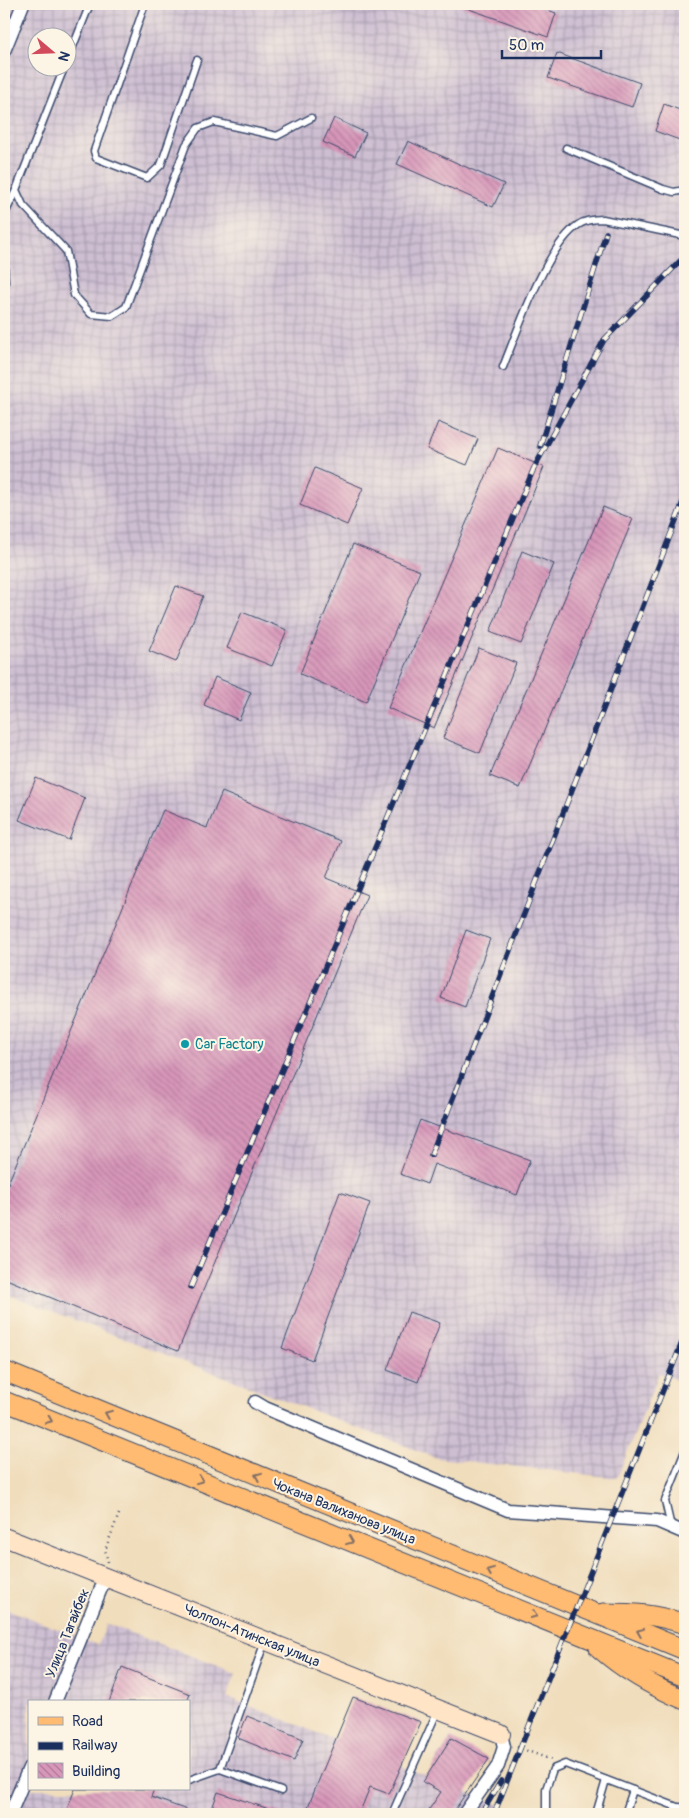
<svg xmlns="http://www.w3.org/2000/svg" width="689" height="1818" font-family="Pangolin,sans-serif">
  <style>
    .industrial { fill: url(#industrial-grid); fill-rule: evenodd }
    .building { fill: url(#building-back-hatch) }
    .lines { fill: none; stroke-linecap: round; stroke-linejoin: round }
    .lane-casing { stroke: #3b496c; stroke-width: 9 }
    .street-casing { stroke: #3b496c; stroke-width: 15 }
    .secondary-casing { stroke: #3b496c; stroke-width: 20 }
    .primary-casing { stroke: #3b496c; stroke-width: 21 }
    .path { stroke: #3b496c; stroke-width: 2.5; stroke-dasharray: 1 4; stroke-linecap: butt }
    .lane { stroke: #fff; stroke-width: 6 }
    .street { stroke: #fff; stroke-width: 12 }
    .secondary { stroke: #ffe4c6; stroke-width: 18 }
    .primary { stroke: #febb71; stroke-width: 19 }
    .rail-casing { stroke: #1b2f5e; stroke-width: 5.5 }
    .rail { stroke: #fcf5e5; stroke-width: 4; stroke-dasharray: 11; stroke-linecap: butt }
    .oneway { stroke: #816e67 }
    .culture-dot { fill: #0f9aa8; stroke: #fcf5e5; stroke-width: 2 }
    .labels { text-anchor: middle; stroke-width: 4; stroke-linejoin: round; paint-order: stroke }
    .culture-label { font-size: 14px; fill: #0d838f; stroke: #fcf5e5; text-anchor: start }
    .street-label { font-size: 14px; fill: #1b2f5e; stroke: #fcf5e5 }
  </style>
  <defs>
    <pattern id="industrial-grid" width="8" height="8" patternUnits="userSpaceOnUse" patternTransform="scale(1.25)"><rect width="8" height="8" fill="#cdbed2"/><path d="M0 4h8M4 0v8" fill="none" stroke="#a69bae"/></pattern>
    <pattern id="building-back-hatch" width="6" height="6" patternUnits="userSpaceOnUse" patternTransform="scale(1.25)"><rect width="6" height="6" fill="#d896b9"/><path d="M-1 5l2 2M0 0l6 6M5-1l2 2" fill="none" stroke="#ae7b9a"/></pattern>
  </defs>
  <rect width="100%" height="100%" fill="#fcf5e5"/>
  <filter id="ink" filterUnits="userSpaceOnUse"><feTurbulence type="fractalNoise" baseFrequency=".02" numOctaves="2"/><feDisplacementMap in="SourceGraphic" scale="10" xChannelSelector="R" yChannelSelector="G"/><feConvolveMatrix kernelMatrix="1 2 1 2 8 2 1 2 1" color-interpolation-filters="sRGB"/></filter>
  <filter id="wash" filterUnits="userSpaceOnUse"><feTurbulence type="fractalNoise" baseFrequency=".0096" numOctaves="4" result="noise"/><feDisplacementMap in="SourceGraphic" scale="20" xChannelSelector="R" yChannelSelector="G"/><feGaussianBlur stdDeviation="1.12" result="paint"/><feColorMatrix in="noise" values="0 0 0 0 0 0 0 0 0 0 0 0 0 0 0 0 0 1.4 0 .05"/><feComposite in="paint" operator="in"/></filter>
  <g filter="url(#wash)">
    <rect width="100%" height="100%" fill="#f0ddbc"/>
    <g class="industrial">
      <path d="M 4,4 L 685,4 L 685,1383 L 659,1373 L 617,1478 L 437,1458 L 4,1293 ZM 38,38 L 68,38 L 68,68 L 38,68 Z"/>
      <path d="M 4,1608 L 98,1645 L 107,1624 L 236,1673 L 227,1697 L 522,1814 L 4,1814 ZM 29,1702 L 189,1702 L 189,1789 L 29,1789 Z"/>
    </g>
    <g id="blocks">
      <g class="building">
        <path d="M 455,4 L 531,4 L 556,13 L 548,37 Z"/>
        <path d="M 557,53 L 640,83 L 632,107 L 548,78 Z"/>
        <path d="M 664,104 L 685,112 L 685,142 L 655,131 Z"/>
        <path d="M 334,118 L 366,133 L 355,156 L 323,142 Z"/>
        <path d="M 408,141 L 504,184 L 493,207 L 397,164 Z"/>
        <path d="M 438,422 L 478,439 L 467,465 L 427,449 Z"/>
        <path d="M 498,448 L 544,467 L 434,728 L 388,708 Z"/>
        <path d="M 315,468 L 363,488 L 347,525 L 300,505 Z"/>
        <path d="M 603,507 L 633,519 L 520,788 L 490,776 Z"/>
        <path d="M 353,544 L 420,571 L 366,702 L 300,674 Z"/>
        <path d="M 522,551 L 554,564 L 521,644 L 490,632 Z"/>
        <path d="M 176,586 L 203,596 L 176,662 L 149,651 Z"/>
        <path d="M 242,612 L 287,630 L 272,666 L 227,648 Z"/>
        <path d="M 479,648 L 516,663 L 480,753 L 443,738 Z"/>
        <path d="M 215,677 L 251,692 L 239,720 L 204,705 Z"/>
        <path d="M 4,741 L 8,743 L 4,754 Z"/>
        <path d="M 36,778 L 85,798 L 69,840 L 19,820 Z"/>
        <path d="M 222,792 L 341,841 L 326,878 L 367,895 L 178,1351 L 4,1278 L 4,1193 L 163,810 L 207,828 Z"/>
        <path d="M 466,930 L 490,939 L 465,1007 L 441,998 Z"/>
        <path d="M 420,1120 L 530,1160 L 517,1195 L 434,1164 L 427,1184 L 400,1174 Z"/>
        <path d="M 340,1192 L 370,1203 L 312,1360 L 282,1348 Z"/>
        <path d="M 409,1312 L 440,1323 L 418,1382 L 387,1370 Z"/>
        <path d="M 122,1667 L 190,1694 L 187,1702 L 109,1702 Z"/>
        <path d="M 353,1697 L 421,1722 L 389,1794 L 370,1787 L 359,1814 L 305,1814 Z"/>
        <path d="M 247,1716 L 303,1739 L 294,1761 L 238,1738 Z"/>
        <path d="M 451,1738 L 489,1759 L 452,1814 L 426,1814 L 441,1792 L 423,1782 Z"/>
        <path d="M 75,1789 L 154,1789 L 151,1797 L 198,1814 L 65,1814 Z"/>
        <path d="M 218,1792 L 284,1814 L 210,1814 Z"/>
      </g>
    </g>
  </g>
  <g filter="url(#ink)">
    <use href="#blocks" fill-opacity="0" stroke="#3b496c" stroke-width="1"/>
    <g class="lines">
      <g class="lane-casing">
        <g id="lane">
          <path d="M 145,4 L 94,151 L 96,158 L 147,178 L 161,165 L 197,60"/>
          <path d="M 68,59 L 90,4"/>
          <path d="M 64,68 L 16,190 L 23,205 L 66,251 L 74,295 L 91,314 L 112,316 L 126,307 L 186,145 L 198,128 L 214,122 L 277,136 L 311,118"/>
          <path d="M 566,148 L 663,189 L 674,192 L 685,190"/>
          <path d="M 4,216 L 16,190"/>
          <path d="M 4,264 L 5,283 L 4,286"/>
          <path d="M 503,367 C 518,330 546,247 578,225 C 585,220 594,219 603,219 L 685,236"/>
          <path d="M 671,1527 L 665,1501 L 685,1451"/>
          <path d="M 265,1641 L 220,1769 L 281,1791"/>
          <path d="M 189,1780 L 220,1769"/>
          <path d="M 392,1814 L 438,1710"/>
          <path d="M 546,1814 L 546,1789 L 553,1769 L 565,1764 L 685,1810"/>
          <path d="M 596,1814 L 606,1780"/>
          <path d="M 625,1814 L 633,1790"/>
          <path d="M 677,1814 L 680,1807"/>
        </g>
      </g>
      <g class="street-casing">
        <g id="street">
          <path d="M 4,51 L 23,4"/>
          <path d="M 255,1402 L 265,1408 L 508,1510 L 657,1521 L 685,1533"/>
          <path d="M 55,1702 L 106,1576"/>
          <path d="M 10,1814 L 29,1768"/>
          <path d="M 464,1814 L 498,1766 L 504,1747 L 501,1734"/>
        </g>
      </g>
      <g class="secondary-casing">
        <path id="secondary" d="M 4,1537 L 501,1734"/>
      </g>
      <g class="primary-casing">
        <g id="primary">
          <path d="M 4,1371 L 685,1650"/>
          <path d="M 4,1401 L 685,1677"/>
          <path d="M 603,1613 C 635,1613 654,1614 685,1624"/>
          <path d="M 599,1648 C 625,1671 653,1687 685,1700"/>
        </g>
      </g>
      <g class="path">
        <path d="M 108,1562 L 105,1550 L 119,1514"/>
        <path d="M 517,1747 L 552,1760"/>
      </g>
      <use href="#lane" class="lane"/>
      <use href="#street" class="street"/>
      <use href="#secondary" class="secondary"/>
      <use href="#primary" class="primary"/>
      <g class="rail-casing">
        <g id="rail">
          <path d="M 540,446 L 606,233"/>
          <path d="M 431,1155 L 685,497"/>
          <path d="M 191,1287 L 534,468 L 604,340 L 685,256"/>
          <path d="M 481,1814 L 501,1781"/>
          <path d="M 494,1814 L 685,1335"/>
        </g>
      </g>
      <use href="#rail" class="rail"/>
    </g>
    <defs><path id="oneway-chevron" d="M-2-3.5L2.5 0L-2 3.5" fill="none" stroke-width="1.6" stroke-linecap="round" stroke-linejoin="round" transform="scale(1.25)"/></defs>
    <g class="oneway">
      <use href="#oneway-chevron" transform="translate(108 1414) rotate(-158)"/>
      <use href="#oneway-chevron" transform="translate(49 1420) rotate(22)"/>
      <use href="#oneway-chevron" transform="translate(258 1476) rotate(-158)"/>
      <use href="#oneway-chevron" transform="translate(200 1480) rotate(22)"/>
      <use href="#oneway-chevron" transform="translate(350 1541) rotate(22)"/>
      <use href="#oneway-chevron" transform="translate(490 1571) rotate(-158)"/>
      <use href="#oneway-chevron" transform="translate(534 1615) rotate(22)"/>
      <use href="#oneway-chevron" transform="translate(640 1632) rotate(-158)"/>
    </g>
  </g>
  <circle class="culture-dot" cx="185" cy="1044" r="5"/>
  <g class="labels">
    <g class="culture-label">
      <text x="195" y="1049">Car Factory</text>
    </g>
    <g class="street-label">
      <text transform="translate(344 1511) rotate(22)" y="5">Чокана Валиханова улица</text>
      <text transform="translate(67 1633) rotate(-68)" y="5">Улица Тагайбек</text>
      <text transform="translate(252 1635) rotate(22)" y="5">Чолпон-Атинская улица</text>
    </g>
  </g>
  <rect width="689" height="1818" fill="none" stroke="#fcf5e5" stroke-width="20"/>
  <rect x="28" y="1700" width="162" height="90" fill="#fcf5e5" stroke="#a2a6af"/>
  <rect x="38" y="1717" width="25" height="8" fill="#febb71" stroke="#a2a6af"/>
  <text x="72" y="1726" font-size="15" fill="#1b2f5e">Road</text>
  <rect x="38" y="1742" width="25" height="8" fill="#1b2f5e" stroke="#a2a6af"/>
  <text x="72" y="1750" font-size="15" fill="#1b2f5e">Railway</text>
  <rect x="38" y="1763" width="25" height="15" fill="url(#building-back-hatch)" stroke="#a2a6af"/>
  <text x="72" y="1776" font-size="15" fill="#1b2f5e">Building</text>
  <g transform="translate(52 52) rotate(109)"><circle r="24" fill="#fcf5e5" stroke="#a2a6af"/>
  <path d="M0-4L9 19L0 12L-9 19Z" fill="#d1495b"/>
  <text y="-8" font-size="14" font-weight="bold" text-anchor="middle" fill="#1b2f5e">N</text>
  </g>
  <path d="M502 50v8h99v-8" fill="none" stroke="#1b2f5e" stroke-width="2.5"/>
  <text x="509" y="50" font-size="15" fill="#1b2f5e" stroke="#fcf5e5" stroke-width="4" paint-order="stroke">50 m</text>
</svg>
